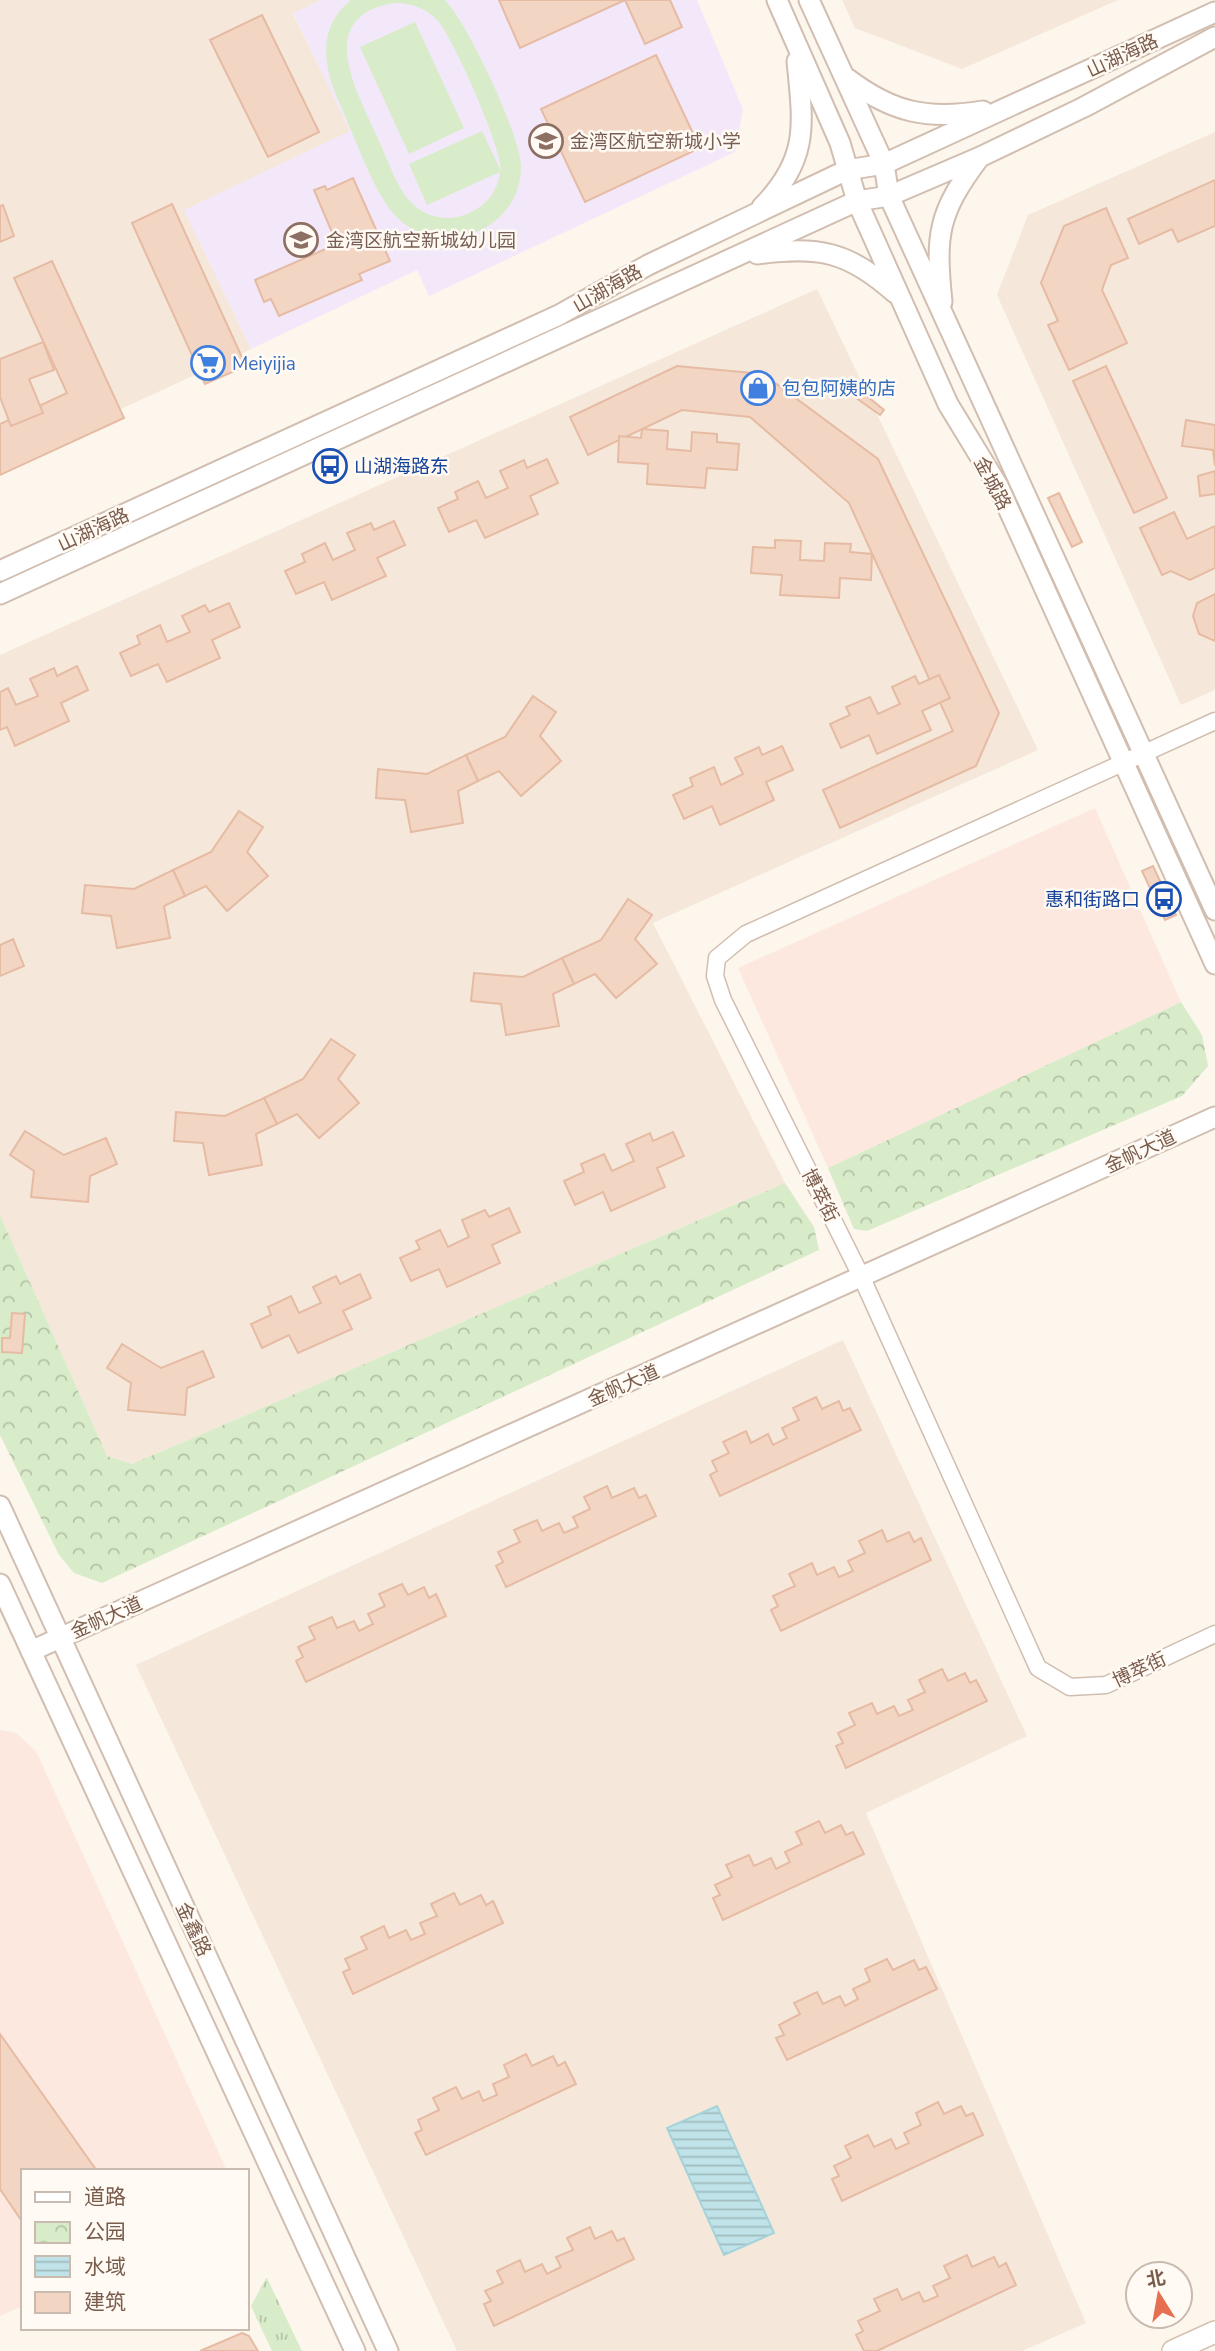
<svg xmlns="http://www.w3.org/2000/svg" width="1215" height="2351" font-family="'Nunito Sans','Noto Sans SC',sans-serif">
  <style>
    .residential { fill: #f5e8da }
    .commercial { fill: #fde8e0 }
    .education { fill: #f3e8fa }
    .grass { fill: url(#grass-tufts) }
    .park { fill: url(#park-crowns) }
    .pitch { fill: #d8ecc9; fill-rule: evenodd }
    .water { fill: url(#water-rules); stroke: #a5d3da; stroke-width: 2 }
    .building { fill: #f3d5c3; stroke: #e6bba3; stroke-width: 2 }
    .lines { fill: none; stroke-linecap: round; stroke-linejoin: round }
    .minor-casing { stroke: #d1beb0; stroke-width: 19 }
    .tertiary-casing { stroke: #d1beb0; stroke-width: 23 }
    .secondary-casing { stroke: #d6c0b0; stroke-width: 24 }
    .minor { stroke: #fff; stroke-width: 16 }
    .tertiary { stroke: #fff; stroke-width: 19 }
    .secondary { stroke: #fff; stroke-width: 21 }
    .labels { text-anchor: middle; stroke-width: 5; stroke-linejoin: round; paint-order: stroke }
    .street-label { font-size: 19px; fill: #7a5c4d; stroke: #fffaf3 }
    .education-label { font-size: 19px; fill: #785e54; stroke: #fffaf3; text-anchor: start }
    .shop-label { font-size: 19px; fill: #366cbe; stroke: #fffaf3; text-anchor: start }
    .transit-label { font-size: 19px; fill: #164399; stroke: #fffaf3; text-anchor: start }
  </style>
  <defs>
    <pattern id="grass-tufts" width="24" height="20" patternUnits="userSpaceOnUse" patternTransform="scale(1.75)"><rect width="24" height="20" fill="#d8ecc9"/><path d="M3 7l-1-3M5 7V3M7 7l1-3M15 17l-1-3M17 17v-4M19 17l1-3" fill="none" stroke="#b4c2a5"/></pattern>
    <pattern id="park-crowns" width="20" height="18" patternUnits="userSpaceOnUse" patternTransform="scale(1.75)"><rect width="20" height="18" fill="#d8ecc9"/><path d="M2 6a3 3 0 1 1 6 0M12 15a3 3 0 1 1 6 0" fill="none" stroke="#b4c2a5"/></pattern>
    <pattern id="water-rules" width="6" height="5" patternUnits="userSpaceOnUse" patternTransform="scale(1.75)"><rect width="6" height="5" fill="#bfe3e8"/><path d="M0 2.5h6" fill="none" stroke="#a0bbbe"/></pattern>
  </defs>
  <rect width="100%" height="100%" fill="#fdf6ec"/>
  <g class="residential">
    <path d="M 0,0 L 321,0 L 293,14 L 351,131 L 185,210 L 251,349 L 0,465 Z"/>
    <path d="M 842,0 L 1118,0 L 962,69 L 855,28 Z"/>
    <path d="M 1215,132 L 1215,690 L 1181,705 L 997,295 L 1028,215 Z"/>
    <path d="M 817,289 L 1038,750 L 653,923 L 785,1183 L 132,1464 L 107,1456 L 0,1215 L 0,655 Z"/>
    <path d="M 843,1340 L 1027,1736 L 866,1813 L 1086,2323 L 1022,2351 L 457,2351 L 136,1665 Z"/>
  </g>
  <g class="commercial">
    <path d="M 1095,808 L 1181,1002 L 828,1168 L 738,968 Z"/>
    <path d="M 0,1730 L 16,1733 L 36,1751 L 227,2171 L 23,2171 L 23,2306 L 0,2316 Z"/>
  </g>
  <path class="education" d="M 321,0 L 697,0 L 743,109 L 735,152 L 429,296 L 417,270 L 251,349 L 184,210 L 350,131 L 293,13 Z"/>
  <path class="grass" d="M 266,2278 L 267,2278 L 302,2351 L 272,2351 L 251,2306 Z"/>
  <g class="park">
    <path d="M 1181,1002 L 1202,1035 L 1208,1066 L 1182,1096 L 867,1231 L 854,1229 L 828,1168 Z"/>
    <path d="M 785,1183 L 814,1227 L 819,1250 L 102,1583 L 74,1573 L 59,1555 L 0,1435 L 0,1215 L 107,1456 L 132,1464 Z"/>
  </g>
  <g class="pitch">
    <path d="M 351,0 L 445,0 C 467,22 522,138 521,168 C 520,234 434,262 392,212 C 372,187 353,133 339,102 C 323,67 317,27 351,0 ZM 394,3 C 411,3 426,8 438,21 C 454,40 502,148 501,171 L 482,131 L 409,164 L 427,205 L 500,172 C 496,211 447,233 415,206 C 397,191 389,162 379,141 C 359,95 311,17 394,3 Z"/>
    <path d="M 415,22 L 464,128 L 409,154 L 360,47 Z"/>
  </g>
  <path class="water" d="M 717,2106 L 774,2233 L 724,2255 L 667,2128 Z"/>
  <g class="building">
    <path d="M 499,0 L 625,0 L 520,48 Z"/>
    <path d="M 625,0 L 670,0 L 682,27 L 645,44 Z"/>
    <path d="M 262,15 L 319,132 L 268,157 L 210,40 Z"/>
    <path d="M 656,55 L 700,148 L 585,202 L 541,109 Z"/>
    <path d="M 353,178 L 390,261 L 359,274 L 362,280 L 279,316 L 271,299 L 264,302 L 255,280 L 337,244 L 314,190 L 325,186 L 327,190 Z"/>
    <path d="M 1215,180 L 1215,226 L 1178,242 L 1172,229 L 1139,244 L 1128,219 Z"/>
    <path d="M 172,204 L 246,366 L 205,384 L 132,223 Z"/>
    <path d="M 3,205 L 14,236 L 0,242 L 0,206 Z"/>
    <path d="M 1106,208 L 1128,258 L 1111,265 L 1102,290 L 1127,343 L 1069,370 L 1048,325 L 1058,321 L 1041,283 L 1064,226 Z"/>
    <path d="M 52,261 L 124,418 L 0,475 L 0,424 L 67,393 L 14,278 Z"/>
    <path d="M 43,342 L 54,370 L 29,379 L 43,413 L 11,426 L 0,397 L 0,359 Z"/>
    <path d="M 677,366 L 763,374 L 878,459 L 999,713 L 976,766 L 840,828 L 823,790 L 953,731 L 849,503 L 750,417 L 682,410 L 588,455 L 570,417 Z"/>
    <path d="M 1106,366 L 1167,498 L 1134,513 L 1073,381 Z"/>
    <path d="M 857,388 L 884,410 L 880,415 L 852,395 Z"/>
    <path d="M 1186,420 L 1215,425 L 1215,466 L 1213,450 L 1182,446 Z"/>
    <path d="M 642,429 L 668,431 L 667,449 L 691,451 L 692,432 L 717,434 L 717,442 L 739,444 L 737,470 L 707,468 L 705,488 L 647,484 L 648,464 L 618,462 L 619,436 L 641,438 Z"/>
    <path d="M 547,459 L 558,483 L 530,496 L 538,514 L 485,538 L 476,520 L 449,532 L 438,508 L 458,499 L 455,492 L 478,481 L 486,498 L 508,488 L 500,471 L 524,460 L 527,468 Z"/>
    <path d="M 1215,471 L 1215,494 L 1200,496 L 1198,476 Z"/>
    <path d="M 1059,493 L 1082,542 L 1072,547 L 1048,498 Z"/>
    <path d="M 1174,512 L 1187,539 L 1215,526 L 1215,568 L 1190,580 L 1171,571 L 1162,575 L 1140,528 Z"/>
    <path d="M 394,521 L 405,545 L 377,558 L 386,576 L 332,600 L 324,582 L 296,594 L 285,571 L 305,562 L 302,554 L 325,543 L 333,560 L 355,550 L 347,533 L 371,523 L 374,530 Z"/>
    <path d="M 775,540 L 801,541 L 800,560 L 824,561 L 825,543 L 851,544 L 850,552 L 872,554 L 871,580 L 840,578 L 839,598 L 780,595 L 782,575 L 751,573 L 753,547 L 775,548 Z"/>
    <path d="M 1215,594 L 1215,641 L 1199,634 L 1193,616 L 1197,603 Z"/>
    <path d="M 229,603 L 240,627 L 212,640 L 220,658 L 167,682 L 158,664 L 131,676 L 120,653 L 140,644 L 137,636 L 160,625 L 167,642 L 190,632 L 182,616 L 205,605 L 209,612 Z"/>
    <path d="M 77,666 L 88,690 L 61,703 L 69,721 L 15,746 L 7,727 L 0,730 L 0,692 L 8,688 L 16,705 L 38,696 L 30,679 L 54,668 L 57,676 Z"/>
    <path d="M 939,675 L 950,698 L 922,711 L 931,730 L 877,754 L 869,735 L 841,748 L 830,724 L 850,715 L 846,707 L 870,697 L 878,714 L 900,704 L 892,687 L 915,676 L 919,684 Z"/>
    <path d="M 533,696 L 556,712 L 540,736 L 561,761 L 521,796 L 499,771 L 478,781 L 466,755 L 505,737 Z"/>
    <path d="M 782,746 L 793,770 L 766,782 L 774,800 L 720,825 L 712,806 L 684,819 L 673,795 L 693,786 L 690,778 L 714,767 L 721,785 L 743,774 L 735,758 L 759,747 L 762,755 Z"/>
    <path d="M 466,755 L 478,781 L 458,791 L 463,823 L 411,832 L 405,800 L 376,798 L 378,769 L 427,774 Z"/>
    <path d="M 239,811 L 263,827 L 247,852 L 268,876 L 227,911 L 206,886 L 185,896 L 173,870 L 211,852 Z"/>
    <path d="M 1153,866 L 1176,915 L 1165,920 L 1142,871 Z"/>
    <path d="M 173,870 L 185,896 L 164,906 L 170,938 L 117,948 L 111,916 L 82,913 L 85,885 L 134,889 Z"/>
    <path d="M 628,899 L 652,915 L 635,939 L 657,964 L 616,998 L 595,974 L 574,984 L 562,958 L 601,940 Z"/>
    <path d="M 13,939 L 24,966 L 0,976 L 0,945 Z"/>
    <path d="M 562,958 L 574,984 L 553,994 L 559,1026 L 506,1035 L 501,1004 L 471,1001 L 474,973 L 523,977 Z"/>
    <path d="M 331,1039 L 355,1055 L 338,1079 L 359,1103 L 319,1138 L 297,1114 L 277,1124 L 264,1098 L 303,1079 Z"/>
    <path d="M 264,1098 L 277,1124 L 256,1134 L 262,1165 L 209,1175 L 203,1143 L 174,1141 L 176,1112 L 225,1116 Z"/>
    <path d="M 25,1131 L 64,1155 L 106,1138 L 117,1164 L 90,1176 L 88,1202 L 31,1197 L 34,1171 L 10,1155 Z"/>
    <path d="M 673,1132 L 684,1156 L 657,1168 L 665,1187 L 611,1211 L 603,1192 L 575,1205 L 564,1181 L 584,1172 L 581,1164 L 604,1154 L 612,1171 L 634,1161 L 626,1144 L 650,1133 L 653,1141 Z"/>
    <path d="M 509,1208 L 520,1232 L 492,1245 L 500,1263 L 447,1287 L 439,1269 L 411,1281 L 400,1258 L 420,1249 L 416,1241 L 440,1230 L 448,1247 L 469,1237 L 462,1220 L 485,1210 L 489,1217 Z"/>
    <path d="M 360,1274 L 371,1298 L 343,1311 L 352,1329 L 298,1353 L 289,1335 L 262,1348 L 251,1324 L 271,1315 L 268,1307 L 291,1296 L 299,1313 L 321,1303 L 313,1287 L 336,1276 L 340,1284 Z"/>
    <path d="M 12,1313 L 25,1314 L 22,1353 L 2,1352 L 2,1338 L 10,1338 Z"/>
    <path d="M 122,1344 L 161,1368 L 203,1351 L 214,1377 L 187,1388 L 185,1415 L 128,1410 L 131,1383 L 107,1368 Z"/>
    <path d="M 816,1397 L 822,1409 L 839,1401 L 843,1411 L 850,1408 L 861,1430 L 720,1496 L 710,1475 L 717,1471 L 712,1461 L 729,1453 L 723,1442 L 746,1431 L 751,1443 L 768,1434 L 773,1445 L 787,1438 L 782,1428 L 799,1420 L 793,1408 Z"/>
    <path d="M 607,1486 L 612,1498 L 634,1488 L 639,1498 L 646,1495 L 656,1516 L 506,1587 L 496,1566 L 503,1562 L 498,1552 L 520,1542 L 514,1530 L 537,1520 L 542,1531 L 559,1523 L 564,1533 L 578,1527 L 573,1517 L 590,1509 L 584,1497 Z"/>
    <path d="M 882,1530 L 887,1542 L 909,1532 L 914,1542 L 921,1538 L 931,1560 L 781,1631 L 771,1610 L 778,1606 L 773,1596 L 795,1586 L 789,1574 L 812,1563 L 817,1575 L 834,1567 L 839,1577 L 853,1571 L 848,1561 L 865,1553 L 859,1541 Z"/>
    <path d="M 402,1584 L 408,1595 L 424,1587 L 429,1598 L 436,1594 L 446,1616 L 306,1682 L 296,1661 L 303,1657 L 298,1647 L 315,1639 L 309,1627 L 332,1617 L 337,1628 L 354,1621 L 359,1631 L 373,1624 L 368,1614 L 385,1606 L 379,1594 Z"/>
    <path d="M 942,1669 L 948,1681 L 965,1673 L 970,1683 L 976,1680 L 987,1701 L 846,1768 L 836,1746 L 843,1743 L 838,1733 L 855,1725 L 849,1713 L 872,1703 L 877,1714 L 894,1706 L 899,1716 L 913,1710 L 908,1700 L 925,1692 L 919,1680 Z"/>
    <path d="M 819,1821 L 825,1833 L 841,1825 L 846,1835 L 853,1832 L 864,1854 L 723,1920 L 713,1898 L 720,1895 L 715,1885 L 732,1877 L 726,1865 L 749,1855 L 754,1866 L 771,1858 L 776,1869 L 790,1862 L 785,1852 L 802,1844 L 796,1832 Z"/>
    <path d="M 454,1893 L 460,1905 L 481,1895 L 486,1905 L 493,1901 L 503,1923 L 353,1994 L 343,1972 L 350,1969 L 345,1959 L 367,1949 L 361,1937 L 384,1926 L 389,1938 L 406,1930 L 411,1940 L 425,1934 L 420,1923 L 437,1916 L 431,1904 Z"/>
    <path d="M 887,1959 L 893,1970 L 914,1960 L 919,1970 L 926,1967 L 937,1989 L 787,2060 L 776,2038 L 784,2035 L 779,2025 L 800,2014 L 794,2003 L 817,1992 L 823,2004 L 840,1996 L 845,2006 L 858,1999 L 853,1989 L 870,1981 L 865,1969 Z"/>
    <path d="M 0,2034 L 97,2171 L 23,2171 L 23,2223 L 0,2189 Z"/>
    <path d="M 526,2054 L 532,2066 L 553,2056 L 558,2066 L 565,2062 L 576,2084 L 426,2155 L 415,2133 L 422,2130 L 418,2120 L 439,2110 L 433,2098 L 456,2087 L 462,2099 L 479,2091 L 483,2101 L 497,2095 L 493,2084 L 509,2077 L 504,2065 Z"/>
    <path d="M 938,2102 L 944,2114 L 961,2106 L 966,2116 L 973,2113 L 983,2135 L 842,2201 L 832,2179 L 839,2176 L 834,2166 L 851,2158 L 845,2146 L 868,2135 L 874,2147 L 891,2139 L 896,2149 L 909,2143 L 904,2133 L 921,2125 L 916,2113 Z"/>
    <path d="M 590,2227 L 595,2239 L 612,2231 L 617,2241 L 624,2238 L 634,2259 L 494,2326 L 484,2304 L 491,2301 L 485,2291 L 503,2283 L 497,2271 L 520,2260 L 525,2272 L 542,2264 L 547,2274 L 561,2267 L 556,2257 L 573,2250 L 567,2238 Z"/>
    <path d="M 967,2255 L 972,2267 L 994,2257 L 999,2267 L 1006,2263 L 1016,2285 L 877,2351 L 864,2351 L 856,2335 L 863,2331 L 858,2321 L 880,2311 L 874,2299 L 897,2289 L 902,2300 L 919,2292 L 924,2302 L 938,2296 L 933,2286 L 950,2278 L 944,2266 Z"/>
    <path d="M 242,2333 L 249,2336 L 258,2351 L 200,2351 Z"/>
  </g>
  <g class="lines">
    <g class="minor-casing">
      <path id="minor" d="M 1215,721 L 746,934 L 717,958 L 715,976 L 723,1000 L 862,1278 L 1038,1668 L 1070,1687 L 1106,1685 L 1215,1634"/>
    </g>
    <g class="tertiary-casing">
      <g id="tertiary">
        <path d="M 777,0 L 840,143 L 857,201 L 948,404 L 998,486 L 1215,964"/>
        <path d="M 809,0 L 884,164 L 889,196 L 1215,910"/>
        <path d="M 848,79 C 893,113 928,120 983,111"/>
        <path d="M 762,207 C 810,158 803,124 797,61"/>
        <path d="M 757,254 C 819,246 848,251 895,293"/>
        <path d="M 942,302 C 935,234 938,213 979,158"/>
        <path d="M 0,571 L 559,315 L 648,265 L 847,170 L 884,164 L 1215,12"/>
        <path d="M 0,594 L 857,201 L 889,196 L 980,157 L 1084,107 L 1215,37"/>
        <path d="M 0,1506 L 388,2351"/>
        <path d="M 0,1584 L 355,2351"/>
        <path d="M 31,1651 L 1215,1117"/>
      </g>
    </g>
    <g class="secondary-casing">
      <path id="secondary" d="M 1173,2351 L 1215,2332"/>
    </g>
    <use href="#minor" class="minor"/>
    <use href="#tertiary" class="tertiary"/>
    <use href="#secondary" class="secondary"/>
  </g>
  <defs>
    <g id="school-ring" transform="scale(1.75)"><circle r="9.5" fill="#fffaf3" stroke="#8d6e63" stroke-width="1.5"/><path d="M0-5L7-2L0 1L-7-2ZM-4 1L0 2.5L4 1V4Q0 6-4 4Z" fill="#8d6e63"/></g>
    <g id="supermarket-ring" transform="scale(1.75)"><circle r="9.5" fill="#fffaf3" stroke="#3f7fe0" stroke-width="1.5"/><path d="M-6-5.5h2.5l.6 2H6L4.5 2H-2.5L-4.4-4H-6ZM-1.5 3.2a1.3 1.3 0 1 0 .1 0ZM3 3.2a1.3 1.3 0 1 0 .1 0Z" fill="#3f7fe0"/></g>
    <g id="shop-ring" transform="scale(1.75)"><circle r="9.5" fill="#fffaf3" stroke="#3f7fe0" stroke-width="1.5"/><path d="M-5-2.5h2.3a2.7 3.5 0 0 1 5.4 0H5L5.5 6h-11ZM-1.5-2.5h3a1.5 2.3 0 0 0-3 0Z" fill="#3f7fe0"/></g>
    <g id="bus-ring" transform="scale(1.75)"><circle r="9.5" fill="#fffaf3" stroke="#1a4fb4" stroke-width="1.5"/><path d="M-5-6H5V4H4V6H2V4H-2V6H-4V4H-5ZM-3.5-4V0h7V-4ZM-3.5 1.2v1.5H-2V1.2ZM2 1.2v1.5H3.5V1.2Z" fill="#1a4fb4"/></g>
  </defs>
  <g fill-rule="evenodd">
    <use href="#school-ring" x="546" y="141"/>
    <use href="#school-ring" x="301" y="240"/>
    <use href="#supermarket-ring" x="208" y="363"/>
    <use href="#shop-ring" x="758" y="388"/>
    <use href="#bus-ring" x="330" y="466"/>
    <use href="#bus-ring" x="1164" y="899"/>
  </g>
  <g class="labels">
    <g class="street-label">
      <text transform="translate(1122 55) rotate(-25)" y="7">山湖海路</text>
      <text transform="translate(607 288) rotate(-30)" y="7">山湖海路</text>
      <text transform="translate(993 483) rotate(62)" y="7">金城路</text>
      <text transform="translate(93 529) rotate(-25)" y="7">山湖海路</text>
      <text transform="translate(1140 1151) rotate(-25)" y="7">金帆大道</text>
      <text transform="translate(821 1195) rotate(63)" y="7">博萃街</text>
      <text transform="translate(623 1385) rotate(-24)" y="7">金帆大道</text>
      <text transform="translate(106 1617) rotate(-24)" y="7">金帆大道</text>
      <text transform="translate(1139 1669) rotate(-25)" y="7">博萃街</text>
      <text transform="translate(194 1929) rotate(65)" y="7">金鑫路</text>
    </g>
    <g class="education-label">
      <text x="570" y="148">金湾区航空新城小学</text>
      <text x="326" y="247">金湾区航空新城幼儿园</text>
    </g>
    <g class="shop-label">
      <text x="232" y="370">Meiyijia</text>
      <text x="782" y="395">包包阿姨的店</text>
    </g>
    <g class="transit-label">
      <text x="354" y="473">山湖海路东</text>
      <text x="1140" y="906" text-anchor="end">惠和街路口</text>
    </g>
  </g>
  <rect x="21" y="2169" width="228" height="161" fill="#fffaf3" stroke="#cabbb1" stroke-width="2"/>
  <rect x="35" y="2192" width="35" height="10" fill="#ffffff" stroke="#cabbb1" stroke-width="2"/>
  <text x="84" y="2204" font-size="21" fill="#7a5c4d">道路</text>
  <rect x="35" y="2222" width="35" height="21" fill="url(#park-crowns)" stroke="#cabbb1" stroke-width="2"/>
  <text x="84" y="2239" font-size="21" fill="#7a5c4d">公园</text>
  <rect x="35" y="2256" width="35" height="21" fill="url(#water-rules)" stroke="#cabbb1" stroke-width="2"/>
  <text x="84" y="2274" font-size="21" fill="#7a5c4d">水域</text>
  <rect x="35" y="2292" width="35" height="21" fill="#f3d5c3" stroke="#cabbb1" stroke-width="2"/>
  <text x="84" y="2309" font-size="21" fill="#7a5c4d">建筑</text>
  <g transform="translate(1159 2295) rotate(349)"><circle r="33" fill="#fffaf3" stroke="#cabbb1" stroke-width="2"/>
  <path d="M0-5L12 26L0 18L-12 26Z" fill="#e76f51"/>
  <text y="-10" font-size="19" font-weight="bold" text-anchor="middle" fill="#7a5c4d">北</text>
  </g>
</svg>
